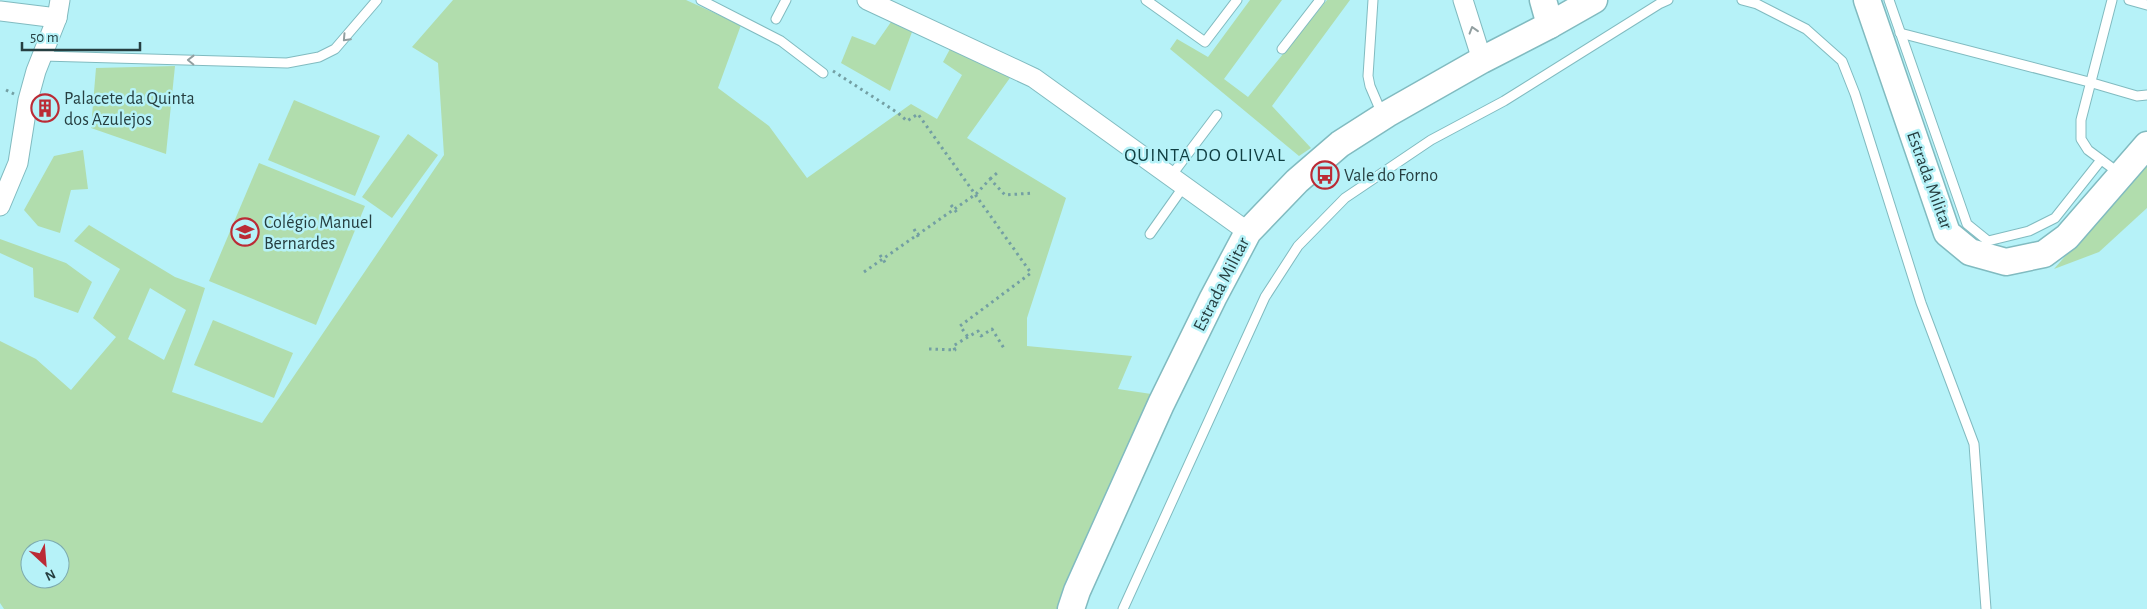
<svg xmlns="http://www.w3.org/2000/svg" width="2147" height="609" font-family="'Alegreya Sans',sans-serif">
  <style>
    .green { fill: #b1ddad; fill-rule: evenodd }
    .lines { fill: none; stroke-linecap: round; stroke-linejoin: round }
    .lane-casing { stroke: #81bbc0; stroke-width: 11 }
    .street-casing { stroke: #81bbc0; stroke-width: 21 }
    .secondary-casing { stroke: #81bbc0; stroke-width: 29 }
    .path { stroke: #739fa3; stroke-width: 3; stroke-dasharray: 2.5 4; stroke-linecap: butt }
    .lane { stroke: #fff; stroke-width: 9 }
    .street { stroke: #fff; stroke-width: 19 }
    .secondary { stroke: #fff; stroke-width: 26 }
    .oneway { stroke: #929fa0 }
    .labels { text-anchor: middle; stroke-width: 5; stroke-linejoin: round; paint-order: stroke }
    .poi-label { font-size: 18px; fill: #263f41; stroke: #b6f2f8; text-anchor: start }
    .street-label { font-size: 18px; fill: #263f41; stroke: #b6f2f8 }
    .neighbourhood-label { font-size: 19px; letter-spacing: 1px; fill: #0f3e41; stroke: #b6f2f8 }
  </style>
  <rect width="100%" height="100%" fill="#b6f2f8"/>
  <g class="green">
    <path d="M 453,0 L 686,0 L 741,25 L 718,88 L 769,126 L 807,178 L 911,104 L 937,119 L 962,75 L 943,62 L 950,49 L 1012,75 L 967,138 L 1066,198 L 1027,318 L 1027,346 L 1132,356 L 1118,389 L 1158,395 L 1063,609 L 4,609 L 0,603 L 0,341 L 36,359 L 71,390 L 116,337 L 93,318 L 120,269 L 74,241 L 89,225 L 175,277 L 205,288 L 172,392 L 262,423 L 444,155 L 438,63 L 412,47 ZM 150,288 L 186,310 L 164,360 L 128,339 ZM 30,549 L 60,549 L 60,579 L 30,579 Z"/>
    <path d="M 1250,0 L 1282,0 L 1224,79 L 1248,97 L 1327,0 L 1350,0 L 1272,106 L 1311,148 L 1299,156 L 1170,49 L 1177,39 L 1208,57 Z"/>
    <path d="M 891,22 L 912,32 L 890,91 L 841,63 L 852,36 L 875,45 Z"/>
    <path d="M 175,66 L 166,154 L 91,128 L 96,68 Z"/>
    <path d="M 294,100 L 380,136 L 355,196 L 268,160 Z"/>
    <path d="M 408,134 L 438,155 L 392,218 L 362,197 Z"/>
    <path d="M 83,150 L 88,189 L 71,190 L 60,233 L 38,226 L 24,210 L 54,156 Z"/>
    <path d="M 259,163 L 365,206 L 316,325 L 209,281 Z"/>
    <path d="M 2147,163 L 2147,208 L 2099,252 L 2054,269 Z"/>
    <path d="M 0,239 L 66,263 L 92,282 L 78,313 L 34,297 L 33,268 L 0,253 Z"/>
    <path d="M 213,320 L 293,353 L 274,398 L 194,365 Z"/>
  </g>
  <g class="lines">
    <g class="lane-casing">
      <g id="lane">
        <path d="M 701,0 L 781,41 L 823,73"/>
        <path d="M 1146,0 L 1205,42 L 1237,0"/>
        <path d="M 1373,0 L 1368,76 L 1370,86 L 1382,114"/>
        <path d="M 1742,0 L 1757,4 L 1806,29 L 1842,61 L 1855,94 L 1921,303 L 1974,444 L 1986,609"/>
        <path d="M 1889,0 L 1967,224 L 1988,241 L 2029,231 L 2055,218 L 2101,160"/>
        <path d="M 2112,0 L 2081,120 L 2081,139 L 2088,150 L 2119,173"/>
        <path d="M 2129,0 L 2147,5"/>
        <path d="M 776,19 L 786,0"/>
        <path d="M 1900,33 L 2089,82 L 2137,96 L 2147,95"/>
        <path d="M 1282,49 L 1320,0"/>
        <path d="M 43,56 L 287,63 L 319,57 L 335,49 L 377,0"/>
        <path d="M 1171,176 L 1217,115"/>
        <path d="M 1150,234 L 1184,186"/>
        <path d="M 1123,609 L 1265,297 L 1298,246 L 1345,198 L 1431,140 L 1504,101 L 1659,4 L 1668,0"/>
      </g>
    </g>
    <g class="street-casing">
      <g id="street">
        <path d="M 867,0 L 1034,78 L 1248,232"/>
        <path d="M 1463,0 L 1482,60"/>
        <path d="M 0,11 L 57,18"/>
        <path d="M 0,206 L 18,163 L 28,100 L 36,71 L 57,18 L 60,0"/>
      </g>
    </g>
    <g class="secondary-casing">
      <g id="secondary">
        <path d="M 1543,0 L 1550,25"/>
        <path d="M 1867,0 L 1947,233 L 1970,252 L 2006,262 L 2044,254 L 2067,237 L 2147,145"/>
        <path d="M 1071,609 L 1077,591 L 1161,404 L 1213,298 L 1248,232 L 1297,181 L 1340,144 L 1387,114 L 1482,60 L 1550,25 L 1594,0"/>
      </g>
    </g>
    <g class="path">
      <path d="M 833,71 L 898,113 L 907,121 L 918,114 L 1031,273 L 960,326 L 968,337"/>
      <path d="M 6,90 L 14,94"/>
      <path d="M 990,179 L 997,173"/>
      <path d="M 951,205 L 958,214"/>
      <path d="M 914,229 L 920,240"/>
      <path d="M 880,255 L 886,264"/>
      <path d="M 864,272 L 976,194 L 990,179 L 1005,195 L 1033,193"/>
      <path d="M 929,349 L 955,350 L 953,346 L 978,331 L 981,336 L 992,329 L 1005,350"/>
    </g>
    <use href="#lane" class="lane"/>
    <use href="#street" class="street"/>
    <use href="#secondary" class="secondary"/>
  </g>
  <defs><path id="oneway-chevron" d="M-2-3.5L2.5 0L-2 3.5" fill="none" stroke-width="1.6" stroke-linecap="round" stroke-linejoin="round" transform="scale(1.25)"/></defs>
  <g class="oneway">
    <use href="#oneway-chevron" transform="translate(1473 30) rotate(-107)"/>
    <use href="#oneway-chevron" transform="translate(346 38) rotate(133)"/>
    <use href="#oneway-chevron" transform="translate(191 60) rotate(-179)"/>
  </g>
  <defs>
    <g id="building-ring" transform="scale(1.4375)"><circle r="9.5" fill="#b6f2f8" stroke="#bb2b35" stroke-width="1.5"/><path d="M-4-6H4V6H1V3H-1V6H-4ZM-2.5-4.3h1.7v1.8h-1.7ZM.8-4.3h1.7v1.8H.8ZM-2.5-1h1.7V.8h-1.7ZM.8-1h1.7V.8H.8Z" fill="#bb2b35"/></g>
    <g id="bus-ring" transform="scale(1.4375)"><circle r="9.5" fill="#b6f2f8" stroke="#bb2b35" stroke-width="1.5"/><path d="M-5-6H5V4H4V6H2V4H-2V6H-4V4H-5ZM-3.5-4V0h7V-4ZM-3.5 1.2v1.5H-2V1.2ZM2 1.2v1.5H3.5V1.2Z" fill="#bb2b35"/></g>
    <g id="school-ring" transform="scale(1.4375)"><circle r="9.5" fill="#b6f2f8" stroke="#bb2b35" stroke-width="1.5"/><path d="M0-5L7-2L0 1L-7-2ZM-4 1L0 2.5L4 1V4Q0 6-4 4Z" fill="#bb2b35"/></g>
  </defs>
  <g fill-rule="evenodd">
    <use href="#building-ring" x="45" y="108"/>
    <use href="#bus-ring" x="1325" y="175"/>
    <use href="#school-ring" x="245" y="232"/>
  </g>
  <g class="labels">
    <g class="poi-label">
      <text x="64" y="104">Palacete da Quinta<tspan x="64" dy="21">dos Azulejos</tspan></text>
      <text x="1344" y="181">Vale do Forno</text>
      <text x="264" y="228">Colégio Manuel<tspan x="264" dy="21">Bernardes</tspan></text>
    </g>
    <g class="street-label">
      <text transform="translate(1930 180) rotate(70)" y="6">Estrada Militar</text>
      <text transform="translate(1221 284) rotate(-63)" y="6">Estrada Militar</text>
    </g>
    <g class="neighbourhood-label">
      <text x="1205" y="161">QUINTA DO OLIVAL</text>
    </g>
  </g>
  <g transform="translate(45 564) rotate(154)"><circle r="24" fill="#b6f2f8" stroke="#7caaaf"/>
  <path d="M0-4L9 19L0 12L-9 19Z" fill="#bb2b35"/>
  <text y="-8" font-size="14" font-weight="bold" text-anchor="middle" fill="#263f41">N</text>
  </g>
  <path d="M22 42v8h118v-8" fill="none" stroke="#263f41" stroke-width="2.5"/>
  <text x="30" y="42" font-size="15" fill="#263f41" stroke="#b6f2f8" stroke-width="4" paint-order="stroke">50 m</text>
</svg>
